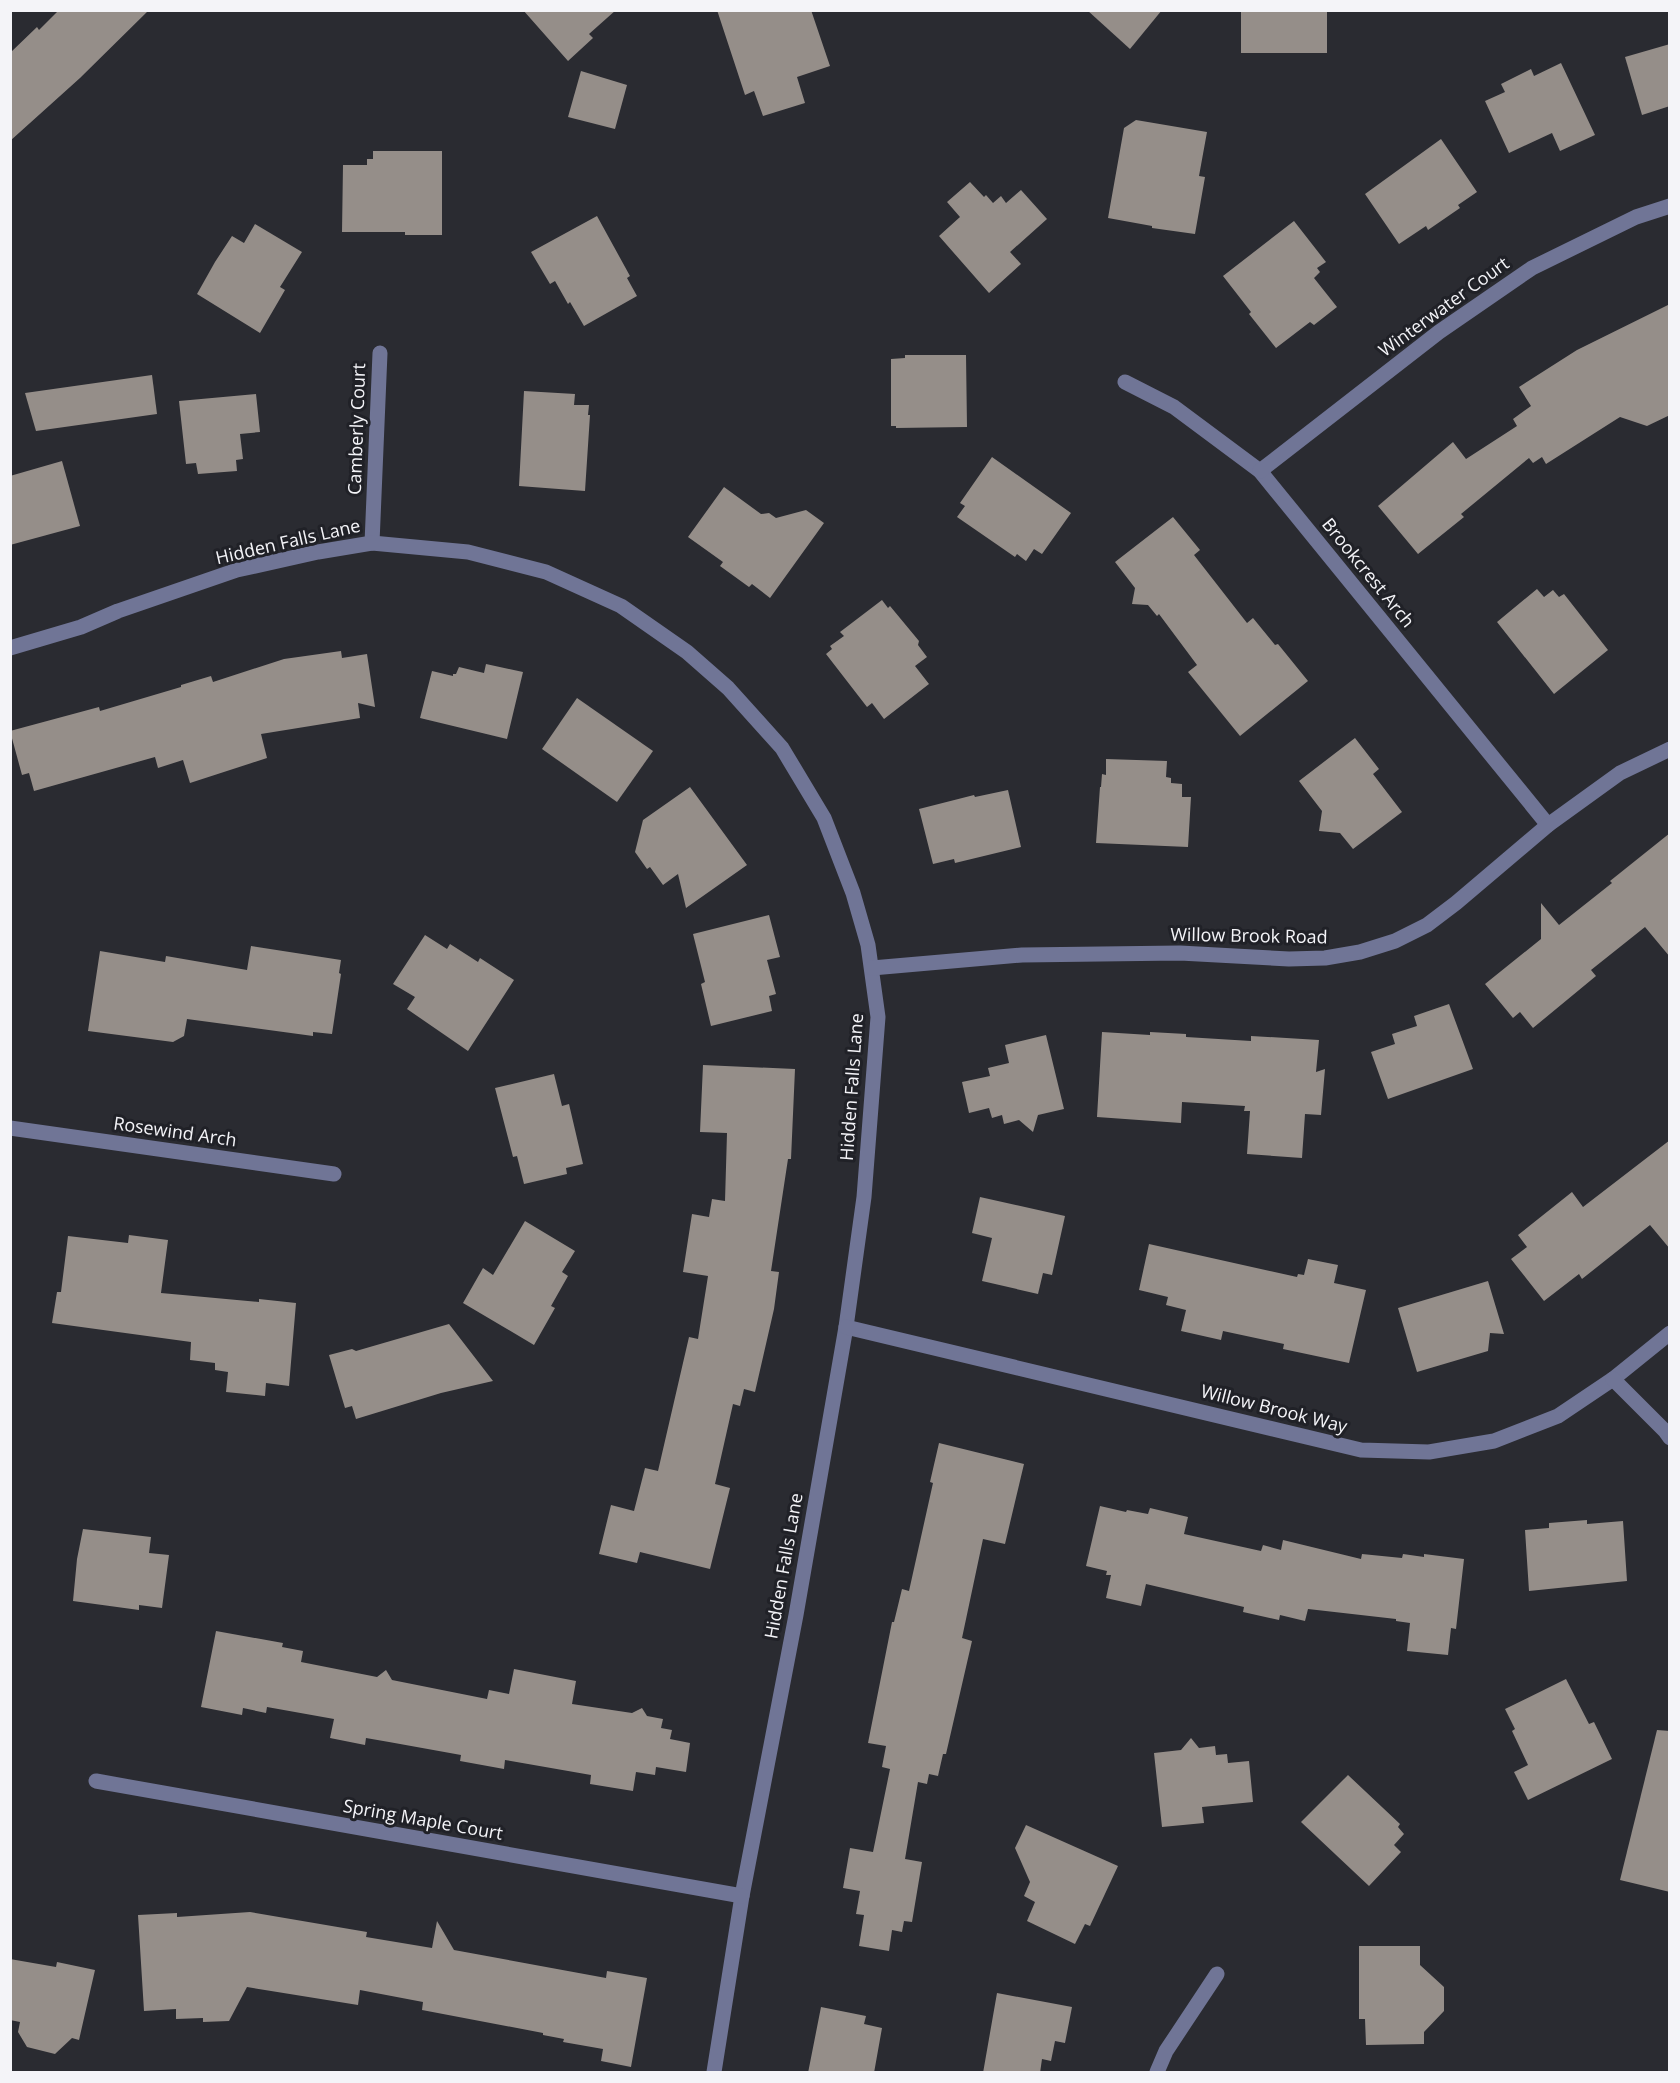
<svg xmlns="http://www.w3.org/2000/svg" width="1680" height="2083" font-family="'Open Sans',sans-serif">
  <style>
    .building { fill: #958e89 }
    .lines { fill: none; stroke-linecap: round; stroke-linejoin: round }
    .minor { stroke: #707596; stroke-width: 15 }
    .labels { text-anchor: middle; stroke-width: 6; stroke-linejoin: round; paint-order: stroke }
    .street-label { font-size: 18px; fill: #f4f4f8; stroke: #202127 }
  </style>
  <rect width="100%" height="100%" fill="#2a2b31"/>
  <g class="building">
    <path d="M 59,10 L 149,10 L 80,78 L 10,141 L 10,53 L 37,27 L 39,30 Z"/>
    <path d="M 523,10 L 616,10 L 589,34 L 593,38 L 568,61 Z"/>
    <path d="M 717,10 L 811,10 L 830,66 L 797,77 L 805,103 L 763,116 L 754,91 L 745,95 Z"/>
    <path d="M 1087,10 L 1162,10 L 1130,49 Z"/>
    <rect x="1241" y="10" width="86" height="43"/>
    <path d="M 1670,44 L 1670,106 L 1642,115 L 1625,57 Z"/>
    <path d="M 1561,63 L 1595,135 L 1560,151 L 1552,133 L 1509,153 L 1485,101 L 1505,92 L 1501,84 L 1531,69 L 1534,76 Z"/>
    <path d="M 581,71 L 627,85 L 615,129 L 568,117 Z"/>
    <path d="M 1136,120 L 1207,132 L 1199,176 L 1205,177 L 1195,234 L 1152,228 L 1152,226 L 1108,218 L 1124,128 Z"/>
    <path d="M 1441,139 L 1477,192 L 1458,205 L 1460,208 L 1428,230 L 1426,226 L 1399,244 L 1365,194 Z"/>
    <path d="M 373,151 L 442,151 L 442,235 L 405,235 L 405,232 L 342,232 L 343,165 L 367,165 L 367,159 L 373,159 Z"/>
    <path d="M 970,182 L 984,197 L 986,195 L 993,203 L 1001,196 L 1006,203 L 1021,190 L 1047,219 L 1010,252 L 1021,264 L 989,293 L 939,236 L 960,217 L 947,202 Z"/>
    <path d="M 597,216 L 630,276 L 627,278 L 637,296 L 584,326 L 570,302 L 568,304 L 555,281 L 550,284 L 531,252 Z"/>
    <path d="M 1294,221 L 1326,262 L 1317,268 L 1320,272 L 1314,278 L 1337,307 L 1314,325 L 1310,322 L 1276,348 L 1249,314 L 1251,312 L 1223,276 Z"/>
    <path d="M 255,224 L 302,252 L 280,287 L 285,290 L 260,333 L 197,294 L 215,262 L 232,236 L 244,243 Z"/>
    <path d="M 1670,304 L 1670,415 L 1647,426 L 1620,417 L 1546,464 L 1542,457 L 1533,463 L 1529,458 L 1461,514 L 1464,517 L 1418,554 L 1378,506 L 1453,442 L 1466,459 L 1517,426 L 1513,419 L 1531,406 L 1519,387 L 1577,350 Z"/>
    <path d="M 905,355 L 966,355 L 967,427 L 896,428 L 896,426 L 891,426 L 891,359 L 905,358 Z"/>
    <path d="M 152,375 L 157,414 L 36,431 L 25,393 Z"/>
    <path d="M 524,391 L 575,394 L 574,405 L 589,405 L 588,415 L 590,415 L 585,491 L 519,486 Z"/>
    <path d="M 256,394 L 260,432 L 240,434 L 243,459 L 236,460 L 237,471 L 198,474 L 196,463 L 186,464 L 179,401 Z"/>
    <path d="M 992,457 L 1071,513 L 1042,554 L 1034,549 L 1026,561 L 1017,554 L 1015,557 L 957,517 L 965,506 L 960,503 Z"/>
    <path d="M 62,461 L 80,526 L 10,545 L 10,476 Z"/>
    <path d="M 724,487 L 761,514 L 769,513 L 776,518 L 806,510 L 824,523 L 770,598 L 752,584 L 749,587 L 720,566 L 723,562 L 688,537 Z"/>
    <path d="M 1173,517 L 1200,550 L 1194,555 L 1247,623 L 1253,618 L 1275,645 L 1278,644 L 1308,681 L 1240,736 L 1188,672 L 1197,665 L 1159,614 L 1157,616 L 1148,605 L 1132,604 L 1135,588 L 1115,562 Z"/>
    <path d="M 1537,589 L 1544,597 L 1553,590 L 1559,597 L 1564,594 L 1608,650 L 1554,694 L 1497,622 Z"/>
    <path d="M 882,600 L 888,608 L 890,606 L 919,641 L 918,645 L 927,657 L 915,666 L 929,684 L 884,719 L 872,703 L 867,707 L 826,654 L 832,649 L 830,646 L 844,636 L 840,632 Z"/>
    <path d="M 341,651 L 342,658 L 367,654 L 375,707 L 358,703 L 360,718 L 261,734 L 267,758 L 190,783 L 183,760 L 158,768 L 155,757 L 34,791 L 29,773 L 22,775 L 10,731 L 99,707 L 100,711 L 181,687 L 181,685 L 211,676 L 213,682 L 284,659 Z"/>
    <path d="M 486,664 L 523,672 L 507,739 L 420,718 L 432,671 L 453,676 L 453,674 L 456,674 L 459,667 L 484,673 Z"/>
    <path d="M 577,698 L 653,751 L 617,802 L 542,749 Z"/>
    <path d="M 1355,738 L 1379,769 L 1373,774 L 1402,812 L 1353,849 L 1340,833 L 1319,831 L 1322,811 L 1299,781 Z"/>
    <path d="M 1106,759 L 1167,761 L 1166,777 L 1171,778 L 1171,783 L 1182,784 L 1182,797 L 1191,797 L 1188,847 L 1096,843 L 1100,787 L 1101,787 L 1102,774 L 1106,775 Z"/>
    <path d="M 690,787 L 747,865 L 686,908 L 678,874 L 663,885 L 650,867 L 647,869 L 635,852 L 643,820 Z"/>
    <path d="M 1008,790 L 1021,847 L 955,863 L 954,859 L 933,864 L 919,809 L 974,795 L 975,797 Z"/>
    <path d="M 1670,833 L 1670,957 L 1645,927 L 1591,970 L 1596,976 L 1533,1028 L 1520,1012 L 1513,1018 L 1485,984 L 1541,939 L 1541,903 L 1559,925 L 1612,883 L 1610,881 Z"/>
    <path d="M 769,915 L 780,957 L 767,960 L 776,994 L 769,996 L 772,1011 L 711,1026 L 701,984 L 705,982 L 693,934 Z"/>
    <path d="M 425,935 L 447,949 L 450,944 L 478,962 L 480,958 L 514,980 L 468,1051 L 407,1009 L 415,997 L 393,984 Z"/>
    <path d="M 251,946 L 341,960 L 339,973 L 341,974 L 332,1034 L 313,1032 L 313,1036 L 187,1019 L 184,1036 L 173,1042 L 88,1031 L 100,951 L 165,962 L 166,956 L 247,970 Z"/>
    <path d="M 1449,1004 L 1473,1069 L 1388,1099 L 1371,1052 L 1395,1044 L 1392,1034 L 1417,1026 L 1414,1016 Z"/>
    <path d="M 1102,1032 L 1150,1035 L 1150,1032 L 1186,1034 L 1186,1037 L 1251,1041 L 1251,1036 L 1319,1040 L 1316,1072 L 1325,1069 L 1321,1115 L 1305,1114 L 1302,1158 L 1247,1154 L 1250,1111 L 1244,1111 L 1245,1106 L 1182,1102 L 1181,1123 L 1097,1117 Z"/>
    <path d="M 1046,1035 L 1064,1109 L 1038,1115 L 1033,1132 L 1019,1120 L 1004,1124 L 1002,1115 L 992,1118 L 989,1108 L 969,1113 L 962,1082 L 990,1076 L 988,1068 L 1009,1063 L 1005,1045 Z"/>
    <path d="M 703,1065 L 795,1069 L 791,1159 L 788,1159 L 771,1271 L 779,1272 L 774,1309 L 755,1392 L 744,1389 L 740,1406 L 733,1404 L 715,1484 L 730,1488 L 710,1569 L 640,1552 L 637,1563 L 599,1554 L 611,1505 L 634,1511 L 645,1468 L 658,1471 L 689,1337 L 698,1339 L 708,1276 L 683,1272 L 692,1214 L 709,1217 L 712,1199 L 725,1201 L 727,1133 L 700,1132 Z"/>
    <path d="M 554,1074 L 562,1106 L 569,1104 L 583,1164 L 566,1168 L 567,1174 L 524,1184 L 517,1156 L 513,1157 L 495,1088 Z"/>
    <path d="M 1670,1140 L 1670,1249 L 1650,1225 L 1582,1279 L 1579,1274 L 1544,1301 L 1511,1259 L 1527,1247 L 1518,1235 L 1572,1192 L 1583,1207 Z"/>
    <path d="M 980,1197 L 1065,1216 L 1052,1275 L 1043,1273 L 1038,1294 L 982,1281 L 992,1238 L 972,1233 Z"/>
    <path d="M 525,1221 L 575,1251 L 562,1272 L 568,1276 L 551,1306 L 555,1308 L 534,1345 L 463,1303 L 483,1268 L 493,1275 Z"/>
    <path d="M 129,1235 L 168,1240 L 161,1293 L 259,1302 L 259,1299 L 296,1303 L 289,1386 L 266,1383 L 265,1396 L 226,1392 L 228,1372 L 215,1370 L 215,1363 L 190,1360 L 191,1342 L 52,1323 L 57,1292 L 61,1292 L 68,1236 L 128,1243 Z"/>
    <path d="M 1149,1244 L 1297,1277 L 1298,1274 L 1304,1275 L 1308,1259 L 1338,1265 L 1334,1283 L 1366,1290 L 1349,1363 L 1283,1349 L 1284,1344 L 1223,1331 L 1221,1340 L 1181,1331 L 1186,1310 L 1166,1305 L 1168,1297 L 1139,1290 Z"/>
    <path d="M 1488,1281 L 1504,1334 L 1490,1333 L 1488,1351 L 1417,1372 L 1398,1308 Z"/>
    <path d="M 449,1324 L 493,1381 L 441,1393 L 356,1419 L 352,1406 L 345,1408 L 329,1355 L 352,1349 L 356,1351 Z"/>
    <path d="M 939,1443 L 1024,1464 L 1005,1544 L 983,1539 L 962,1638 L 972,1641 L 946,1754 L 943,1754 L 938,1776 L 929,1774 L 927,1784 L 918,1782 L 905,1859 L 922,1862 L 912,1922 L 904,1921 L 902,1932 L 892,1930 L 889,1951 L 859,1946 L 864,1915 L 856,1914 L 860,1891 L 843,1888 L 850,1848 L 873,1852 L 890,1769 L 882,1767 L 886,1746 L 868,1743 L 892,1622 L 894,1622 L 902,1589 L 909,1591 L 933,1483 L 930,1482 Z"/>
    <path d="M 1100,1506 L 1126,1512 L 1127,1510 L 1148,1514 L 1150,1508 L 1188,1517 L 1184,1534 L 1261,1551 L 1263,1545 L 1281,1550 L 1283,1540 L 1361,1559 L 1362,1554 L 1402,1558 L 1403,1554 L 1424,1557 L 1424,1554 L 1464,1559 L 1456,1629 L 1451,1628 L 1448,1655 L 1407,1651 L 1410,1623 L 1396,1621 L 1396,1619 L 1308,1609 L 1305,1621 L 1280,1615 L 1279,1620 L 1243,1612 L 1244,1607 L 1146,1584 L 1141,1606 L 1106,1598 L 1111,1575 L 1106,1575 L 1107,1571 L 1086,1566 Z"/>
    <path d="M 1587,1520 L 1587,1524 L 1623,1521 L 1627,1581 L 1529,1591 L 1525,1530 L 1549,1528 L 1549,1523 Z"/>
    <path d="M 83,1529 L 151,1537 L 149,1553 L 169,1555 L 162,1608 L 139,1605 L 139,1610 L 73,1601 L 77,1559 Z"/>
    <path d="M 216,1631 L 283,1643 L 282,1647 L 303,1651 L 301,1662 L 377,1677 L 386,1670 L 392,1680 L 487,1699 L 489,1690 L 509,1694 L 514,1669 L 576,1681 L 572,1704 L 632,1713 L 642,1708 L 647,1716 L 663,1719 L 661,1728 L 672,1730 L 670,1739 L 690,1743 L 686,1772 L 656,1767 L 655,1775 L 636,1772 L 633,1791 L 590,1784 L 591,1775 L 505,1760 L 504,1769 L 460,1761 L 461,1755 L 389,1742 L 366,1738 L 365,1745 L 330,1738 L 334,1719 L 267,1707 L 266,1713 L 243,1708 L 242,1715 L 201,1707 Z"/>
    <path d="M 1566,1679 L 1589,1724 L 1594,1722 L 1612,1759 L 1528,1800 L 1514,1772 L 1528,1765 L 1512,1731 L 1515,1729 L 1505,1709 Z"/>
    <path d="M 1657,1730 L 1670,1731 L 1670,1892 L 1620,1880 Z"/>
    <path d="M 1191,1738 L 1199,1748 L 1215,1746 L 1216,1755 L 1227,1754 L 1228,1763 L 1249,1761 L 1253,1802 L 1202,1807 L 1204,1823 L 1162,1827 L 1154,1753 L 1181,1750 Z"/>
    <path d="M 1348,1775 L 1400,1824 L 1398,1827 L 1404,1834 L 1394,1845 L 1401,1852 L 1369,1886 L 1301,1822 Z"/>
    <path d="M 1026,1825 L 1118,1866 L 1090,1926 L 1085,1924 L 1075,1944 L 1027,1921 L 1035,1902 L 1024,1896 L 1030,1882 L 1015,1848 Z"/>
    <path d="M 250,1912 L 367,1932 L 366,1937 L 432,1948 L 437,1921 L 454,1950 L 606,1978 L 607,1971 L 647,1978 L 631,2067 L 601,2061 L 603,2049 L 563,2042 L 564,2039 L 543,2035 L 543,2033 L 422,2010 L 423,2002 L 360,1990 L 358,2005 L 247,1987 L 229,2021 L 203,2022 L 203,2018 L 176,2019 L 176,2009 L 144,2011 L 138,1915 L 177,1913 L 177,1917 Z"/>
    <path d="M 1359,1946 L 1420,1946 L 1420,1965 L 1444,1987 L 1444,2011 L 1424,2032 L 1424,2044 L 1366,2045 L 1365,2019 L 1359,2019 Z"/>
    <path d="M 10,1959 L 56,1967 L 57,1962 L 95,1970 L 79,2040 L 72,2038 L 55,2054 L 27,2047 L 18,2032 L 20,2022 L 10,2020 Z"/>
    <path d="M 997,1993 L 1072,2007 L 1065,2043 L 1055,2041 L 1051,2061 L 1042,2059 L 1040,2073 L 983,2073 Z"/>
    <path d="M 821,2007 L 866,2016 L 864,2024 L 882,2028 L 874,2073 L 808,2073 Z"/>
  </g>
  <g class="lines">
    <g class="minor">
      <path d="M 1125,382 L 1174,407 L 1260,471 L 1548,825"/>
      <path d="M 1260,471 L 1439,332 L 1532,268 L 1636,217 L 1670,206"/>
      <path d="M 372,543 L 380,353"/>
      <path d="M 10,648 L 81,627 L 118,611 L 237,570 L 318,552 L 372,543 L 468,552 L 546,572 L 621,606 L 687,652 L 728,688 L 782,748 L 824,818 L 853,893 L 868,945 L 878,1017 L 864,1197 L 846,1327 L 796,1615 L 742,1896 L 714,2072"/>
      <path d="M 872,968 L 1022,955 L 1180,953 L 1289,959 L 1325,958 L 1360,952 L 1395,941 L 1427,925 L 1456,903 L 1548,825 L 1620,773 L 1670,749"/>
      <path d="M 10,1128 L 334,1174"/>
      <path d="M 846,1327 L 1361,1450 L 1429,1452 L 1494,1441 L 1558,1416 L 1613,1379 L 1670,1333"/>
      <path d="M 1613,1379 L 1665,1431 L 1670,1438"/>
      <path d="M 96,1781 L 742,1896"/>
      <path d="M 1157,2072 L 1166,2051 L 1217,1974"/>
    </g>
  </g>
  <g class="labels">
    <g class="street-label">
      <text transform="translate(1444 307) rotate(-36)" y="6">Winterwater Court</text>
      <text transform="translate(357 429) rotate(-88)" y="6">Camberly Court</text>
      <text transform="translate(288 542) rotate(-13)" y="6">Hidden Falls Lane</text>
      <text transform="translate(1368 573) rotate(51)" y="6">Brookcrest Arch</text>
      <text transform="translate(1249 936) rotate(1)" y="6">Willow Brook Road</text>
      <text transform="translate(852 1087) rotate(-86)" y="6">Hidden Falls Lane</text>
      <text transform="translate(175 1132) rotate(8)" y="6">Rosewind Arch</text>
      <text transform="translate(1274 1409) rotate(14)" y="6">Willow Brook Way</text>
      <text transform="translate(784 1566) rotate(-80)" y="6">Hidden Falls Lane</text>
      <text transform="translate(423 1820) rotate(10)" y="6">Spring Maple Court</text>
    </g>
  </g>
  <rect width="1680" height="2083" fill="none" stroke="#f4f4f8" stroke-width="24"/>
</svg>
